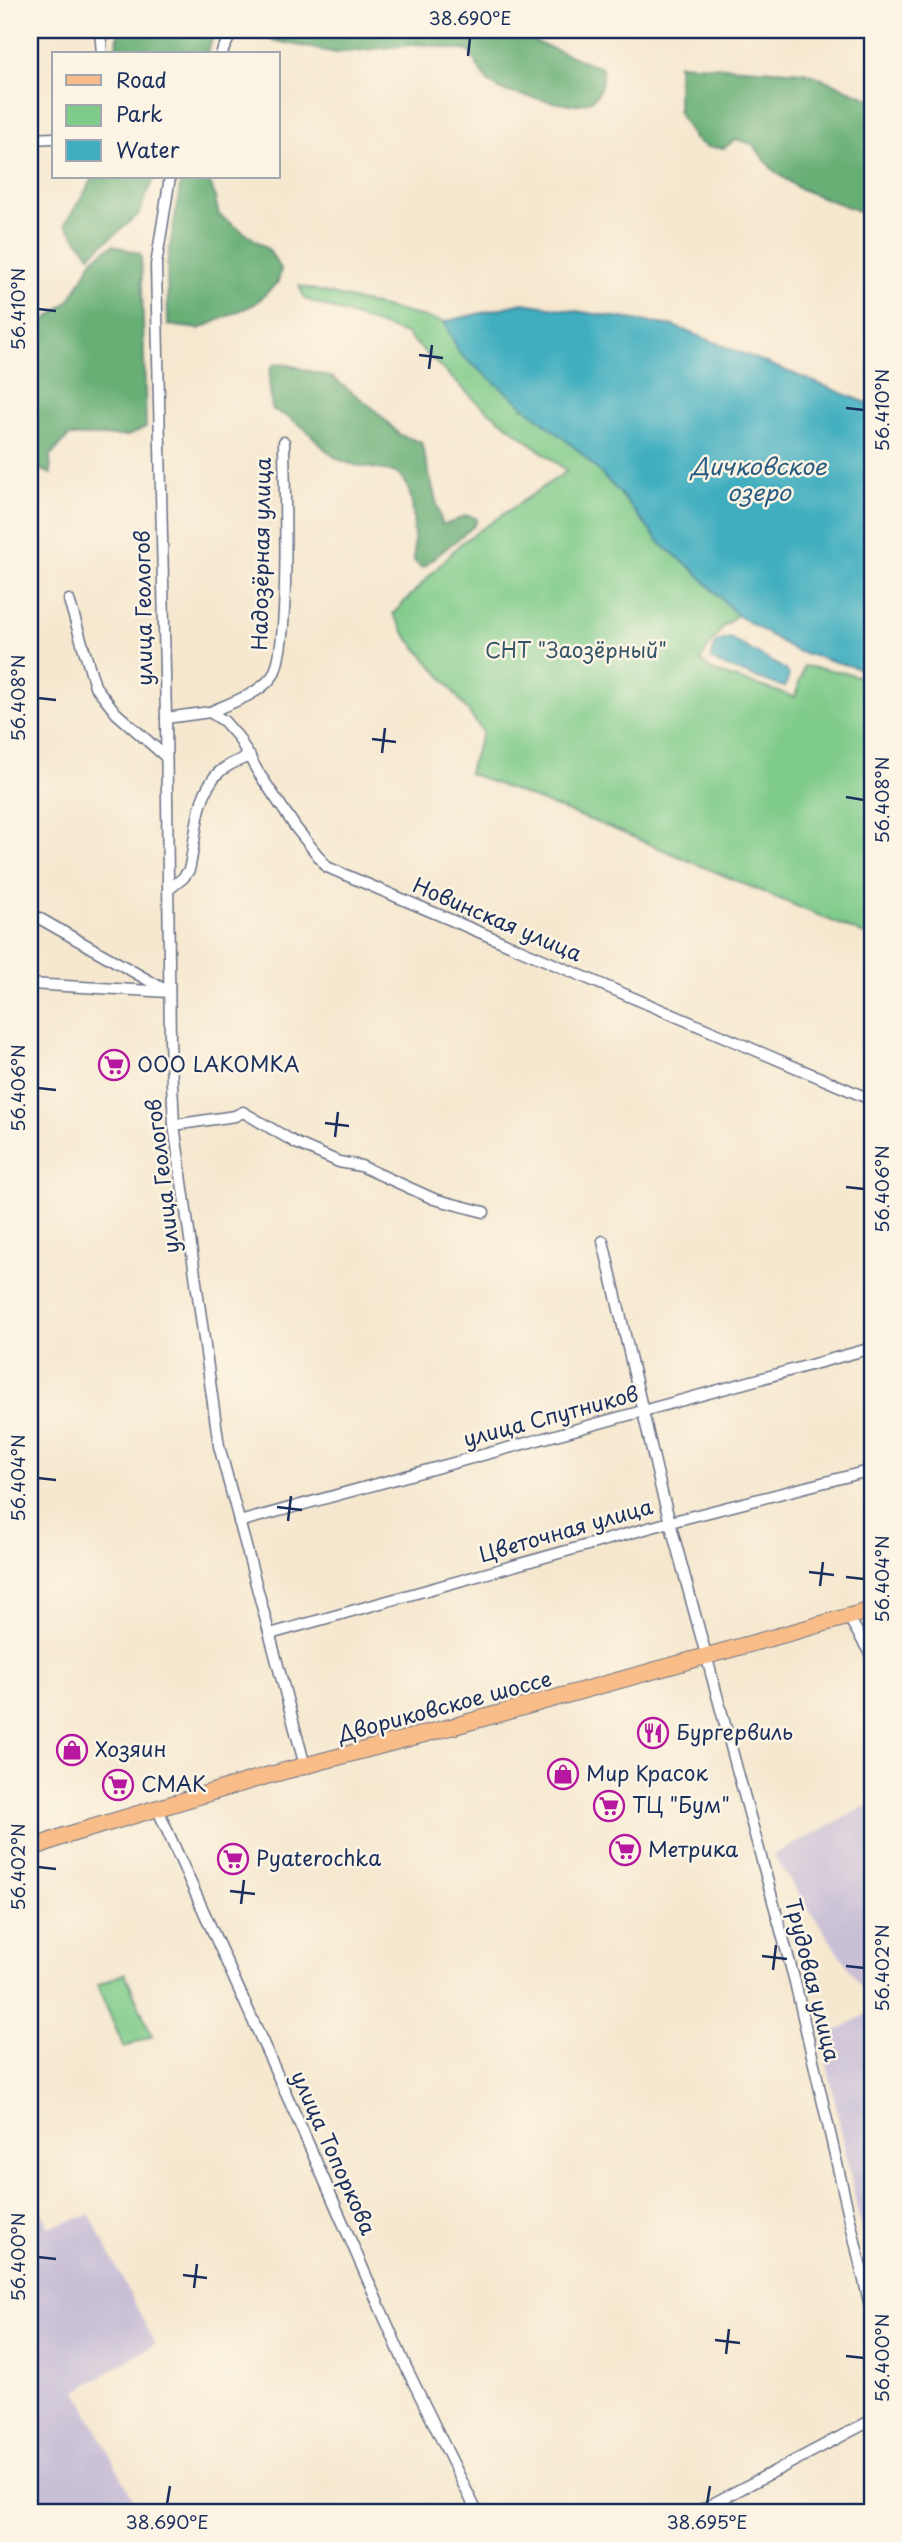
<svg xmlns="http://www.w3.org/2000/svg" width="902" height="2542" font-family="'Playpen Sans',sans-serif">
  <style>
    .industrial { fill: #c9bfd7 }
    .green { fill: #7fcb8a; stroke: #4d7d74; stroke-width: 2 }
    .forest { fill: #67af76; stroke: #416f6a; stroke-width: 2 }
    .water { fill: #41aebf; stroke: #2e6e8e; stroke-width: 2 }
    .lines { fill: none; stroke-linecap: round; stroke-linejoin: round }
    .minor-casing { stroke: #687086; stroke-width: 13 }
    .primary-casing { stroke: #687086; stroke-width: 18 }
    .minor { stroke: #fff; stroke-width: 10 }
    .primary { stroke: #f8bd89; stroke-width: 16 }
    .ticks { fill: none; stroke: #1b2f5e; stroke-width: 2.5 }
    .labels { text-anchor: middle; stroke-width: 5; stroke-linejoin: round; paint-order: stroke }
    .street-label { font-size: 21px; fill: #1b2f5e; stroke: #fcf5e5 }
    .park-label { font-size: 21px; fill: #345669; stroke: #fcf5e5 }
    .poi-label { font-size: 21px; fill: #1b2f5e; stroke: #fcf5e5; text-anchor: start }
    .water-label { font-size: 23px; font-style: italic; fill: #285b80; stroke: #fcf5e5 }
    .neatline { fill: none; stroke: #1b2f5e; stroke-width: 2.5 }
    .ticks-label { font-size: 18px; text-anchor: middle; fill: #1b2f5e }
  </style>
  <rect width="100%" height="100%" fill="#fcf5e5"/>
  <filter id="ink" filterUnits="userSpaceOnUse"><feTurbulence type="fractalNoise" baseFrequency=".0143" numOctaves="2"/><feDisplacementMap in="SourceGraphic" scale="14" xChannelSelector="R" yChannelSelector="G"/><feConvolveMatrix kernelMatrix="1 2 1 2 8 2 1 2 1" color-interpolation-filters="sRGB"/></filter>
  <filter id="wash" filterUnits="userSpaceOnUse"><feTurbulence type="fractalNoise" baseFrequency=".00686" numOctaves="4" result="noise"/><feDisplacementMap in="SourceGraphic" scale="28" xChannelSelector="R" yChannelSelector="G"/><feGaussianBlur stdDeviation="1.57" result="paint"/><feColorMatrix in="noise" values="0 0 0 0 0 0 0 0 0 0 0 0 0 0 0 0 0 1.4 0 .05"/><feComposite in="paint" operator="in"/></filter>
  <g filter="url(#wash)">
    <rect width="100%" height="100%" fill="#f6e8cf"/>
    <g class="industrial">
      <path d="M 872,1803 L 872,2003 L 773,1855 Z"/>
      <path d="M 872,2011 L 872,2265 L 864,2242 L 822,2039 Z"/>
      <path d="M 30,2180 L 48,2227 L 90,2215 L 155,2344 L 77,2391 L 140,2512 L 37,2512 L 30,2499 Z"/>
    </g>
    <g class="green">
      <path d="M 299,286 L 444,322 L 523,303 L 673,326 L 872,405 L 872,672 L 550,381 L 522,408 L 555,410 L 579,451 L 619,492 L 661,544 L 693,569 L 737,615 L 723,627 L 700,660 L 712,671 L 795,697 L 804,666 L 843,672 L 872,680 L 872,938 L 621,832 L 468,773 L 483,732 L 447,683 L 407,637 L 393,614 L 461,543 L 567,471 L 478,403 L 406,334 L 305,299 Z"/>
      <path d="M 125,1973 L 152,2036 L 124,2048 L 97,1985 Z"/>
    </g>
    <g class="forest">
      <path d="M 119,30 L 216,30 L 206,54 L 115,54 Z"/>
      <path d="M 261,30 L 529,30 L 533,41 L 602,68 C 606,118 562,104 530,97 C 519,94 503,93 494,86 C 481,77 477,63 469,51 L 420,44 L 336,53 L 272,40 Z"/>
      <path d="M 678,64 L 805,72 L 872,99 L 872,214 L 869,215 L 798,188 L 773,170 L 752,144 L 736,139 L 724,148 L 707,147 L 694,139 L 678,112 Z"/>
      <path d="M 94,177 L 154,177 L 138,215 L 90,255 L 65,224 Z"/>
      <path d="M 187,177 C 217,177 212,190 219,215 L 268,249 L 281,269 L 278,282 L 255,304 L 199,329 L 168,325 L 167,264 L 181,181 Z"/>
      <path d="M 113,245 L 141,254 L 146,427 L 128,436 L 69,436 L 50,456 L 51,474 L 30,465 L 30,333 L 70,300 L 94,258 Z"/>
      <path d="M 276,364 L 289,365 L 333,378 L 374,409 L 400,435 L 421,442 L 442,524 C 456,525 464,509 477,519 L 475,525 L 422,568 L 414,561 C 413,539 419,479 393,472 C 375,467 357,468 340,460 C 324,452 317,439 304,428 C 296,420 282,414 272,409 L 269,379 L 271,367 Z"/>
    </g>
    <g class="water">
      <path d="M 523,303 L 673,326 L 872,405 L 872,672 L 796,651 L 737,615 L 693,569 L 661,544 L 619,492 L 579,451 L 460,354 L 444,322 Z"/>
      <path d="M 730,638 L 786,670 L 789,675 L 785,687 C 771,684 760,678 747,674 C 733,669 723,667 710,659 L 716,642 Z"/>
    </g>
  </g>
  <g filter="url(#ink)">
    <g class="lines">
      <g class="minor-casing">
        <g id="minor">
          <path d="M 100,30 L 102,54"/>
          <path d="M 221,54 L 233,30"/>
          <path d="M 30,139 L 54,138"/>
          <path d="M 170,177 L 156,265 L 166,718 L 170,1041 L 174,1125 L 219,1446 L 305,1766"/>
          <path d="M 69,600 L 95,686 L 116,713 L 166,757"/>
          <path d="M 210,712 C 230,703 257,695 271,678 C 292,654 284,483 284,442"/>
          <path d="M 166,718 L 210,712 L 224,721 L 238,737 L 258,772 L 296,828 L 327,867 L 872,1100"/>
          <path d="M 168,890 L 183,878 L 189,870 C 196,842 195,803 213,779 C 221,767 237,761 250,756"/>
          <path d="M 30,913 L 169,992 L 30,984"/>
          <path d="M 174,1125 L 235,1116 L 243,1112 L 296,1143 L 339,1162 L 361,1166 L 434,1199 L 484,1212"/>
          <path d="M 603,1241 L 662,1493 L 795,1982 L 872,2315"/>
          <path d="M 239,1522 L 872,1348"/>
          <path d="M 848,1616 L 872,1657"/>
          <path d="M 270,1634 L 670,1522 L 872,1470"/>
          <path d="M 157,1808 L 301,2127 L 406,2367 L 477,2512"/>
          <path d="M 697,2512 L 872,2420"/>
        </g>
      </g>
      <g class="primary-casing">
        <path id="primary" d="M 30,1849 L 64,1836 L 266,1776 L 458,1725 L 872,1610"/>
      </g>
      <use href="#minor" class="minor"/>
      <use href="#primary" class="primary"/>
    </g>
  </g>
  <path class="ticks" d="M 468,56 L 470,38M 38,309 L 56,311M 419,355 L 443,358M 429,369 L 432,345M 846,408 L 864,410M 38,698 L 56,700M 372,739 L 396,742M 382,753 L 385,728M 846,797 L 864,800M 38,1088 L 56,1090M 325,1123 L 349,1126M 335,1137 L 338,1112M 846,1187 L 864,1189M 38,1478 L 56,1480M 277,1507 L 302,1510M 288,1521 L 291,1496M 809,1572 L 834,1575M 846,1577 L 864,1579M 820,1586 L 823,1562M 38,1867 L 56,1869M 230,1891 L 255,1894M 241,1904 L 244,1880M 762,1956 L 787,1959M 846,1966 L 864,1968M 773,1970 L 776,1945M 38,2257 L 56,2259M 183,2275 L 207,2278M 194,2288 L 197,2264M 715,2340 L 740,2343M 726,2354 L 729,2329M 846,2356 L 864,2358M 167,2504 L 170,2486M 707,2504 L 710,2486"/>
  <defs>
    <g id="supermarket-ring" transform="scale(1.575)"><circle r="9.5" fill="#fcf5e5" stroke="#b5179e" stroke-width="1.5"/><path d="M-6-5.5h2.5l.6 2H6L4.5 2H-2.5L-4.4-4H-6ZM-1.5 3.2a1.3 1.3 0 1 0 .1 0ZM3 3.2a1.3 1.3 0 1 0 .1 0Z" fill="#b5179e"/></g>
    <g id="restaurant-ring" transform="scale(1.575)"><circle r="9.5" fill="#fcf5e5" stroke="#b5179e" stroke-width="1.5"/><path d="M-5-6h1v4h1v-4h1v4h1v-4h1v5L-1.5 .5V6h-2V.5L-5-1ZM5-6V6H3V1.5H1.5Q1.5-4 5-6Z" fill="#b5179e"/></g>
    <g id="shop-ring" transform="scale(1.575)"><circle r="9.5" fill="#fcf5e5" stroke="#b5179e" stroke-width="1.5"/><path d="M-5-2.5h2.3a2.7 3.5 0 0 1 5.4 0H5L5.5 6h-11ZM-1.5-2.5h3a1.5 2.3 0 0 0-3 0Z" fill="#b5179e"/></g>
  </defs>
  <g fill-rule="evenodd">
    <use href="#supermarket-ring" x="114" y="1065"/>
    <use href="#restaurant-ring" x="653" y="1733"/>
    <use href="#shop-ring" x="72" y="1750"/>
    <use href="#shop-ring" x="563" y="1774"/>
    <use href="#supermarket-ring" x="118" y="1785"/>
    <use href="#supermarket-ring" x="609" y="1806"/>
    <use href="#supermarket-ring" x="625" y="1850"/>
    <use href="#supermarket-ring" x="233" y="1859"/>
  </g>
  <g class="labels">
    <g class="street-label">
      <text transform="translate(262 554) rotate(-89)" y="7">Надозёрная улица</text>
      <text transform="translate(144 608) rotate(-91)" y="7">улица Геологов</text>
      <text transform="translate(497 920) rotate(23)" y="7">Новинская улица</text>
      <text transform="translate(163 1176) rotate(-97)" y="7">улица Геологов</text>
      <text transform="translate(551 1417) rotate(-15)" y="7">улица Спутников</text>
      <text transform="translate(566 1531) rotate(-16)" y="7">Цветочная улица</text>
      <text transform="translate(445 1707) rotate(-15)" y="7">Двориковское шоссе</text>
      <text transform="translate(812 1980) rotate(76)" y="7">Трудовая улица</text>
      <text transform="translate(333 2153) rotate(66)" y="7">улица Топоркова</text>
    </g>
    <g class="park-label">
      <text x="576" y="658">СНТ "Заозёрный"</text>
    </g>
    <g class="poi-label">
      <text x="137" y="1072">OOO LAKOMKA</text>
      <text x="676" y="1740">Бургервиль</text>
      <text x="95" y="1757">Хозяин</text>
      <text x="586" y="1781">Мир Красок</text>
      <text x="141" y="1792">СМАК</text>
      <text x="632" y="1813">ТЦ "Бум"</text>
      <text x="648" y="1857">Метрика</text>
      <text x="256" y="1866">Pyaterochka</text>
    </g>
    <g class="water-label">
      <text x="759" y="475">Дичковское<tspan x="759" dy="26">озеро</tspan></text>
    </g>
  </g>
  <rect width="902" height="2542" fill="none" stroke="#fcf5e5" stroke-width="77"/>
  <rect x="52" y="52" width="228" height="126" fill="#fcf5e5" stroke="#a2a6af" stroke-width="2"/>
  <rect x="66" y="75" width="35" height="10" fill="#f8bd89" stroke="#a2a6af" stroke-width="2"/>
  <text x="116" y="88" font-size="21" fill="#1b2f5e">Road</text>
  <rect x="66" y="105" width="35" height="21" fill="#7fcb8a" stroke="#a2a6af" stroke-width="2"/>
  <text x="116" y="122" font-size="21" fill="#1b2f5e">Park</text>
  <rect x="66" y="140" width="35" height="21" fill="#41aebf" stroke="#a2a6af" stroke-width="2"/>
  <text x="116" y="158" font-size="21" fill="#1b2f5e">Water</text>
  <rect x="38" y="38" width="826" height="2466" class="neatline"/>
  <g class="ticks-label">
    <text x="470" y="25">38.690°E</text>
    <text transform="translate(19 309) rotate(-90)" y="6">56.410°N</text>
    <text transform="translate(883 410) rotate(-90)" y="6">56.410°N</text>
    <text transform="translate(19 698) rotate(-90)" y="6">56.408°N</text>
    <text transform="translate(883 800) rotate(-90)" y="6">56.408°N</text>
    <text transform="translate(19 1088) rotate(-90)" y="6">56.406°N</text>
    <text transform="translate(883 1189) rotate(-90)" y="6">56.406°N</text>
    <text transform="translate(19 1478) rotate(-90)" y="6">56.404°N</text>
    <text transform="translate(883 1579) rotate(-90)" y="6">56.404°N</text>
    <text transform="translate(19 1867) rotate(-90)" y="6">56.402°N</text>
    <text transform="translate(883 1968) rotate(-90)" y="6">56.402°N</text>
    <text transform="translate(19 2257) rotate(-90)" y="6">56.400°N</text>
    <text transform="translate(883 2358) rotate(-90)" y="6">56.400°N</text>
    <text x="167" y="2529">38.690°E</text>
    <text x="707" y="2529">38.695°E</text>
  </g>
</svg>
